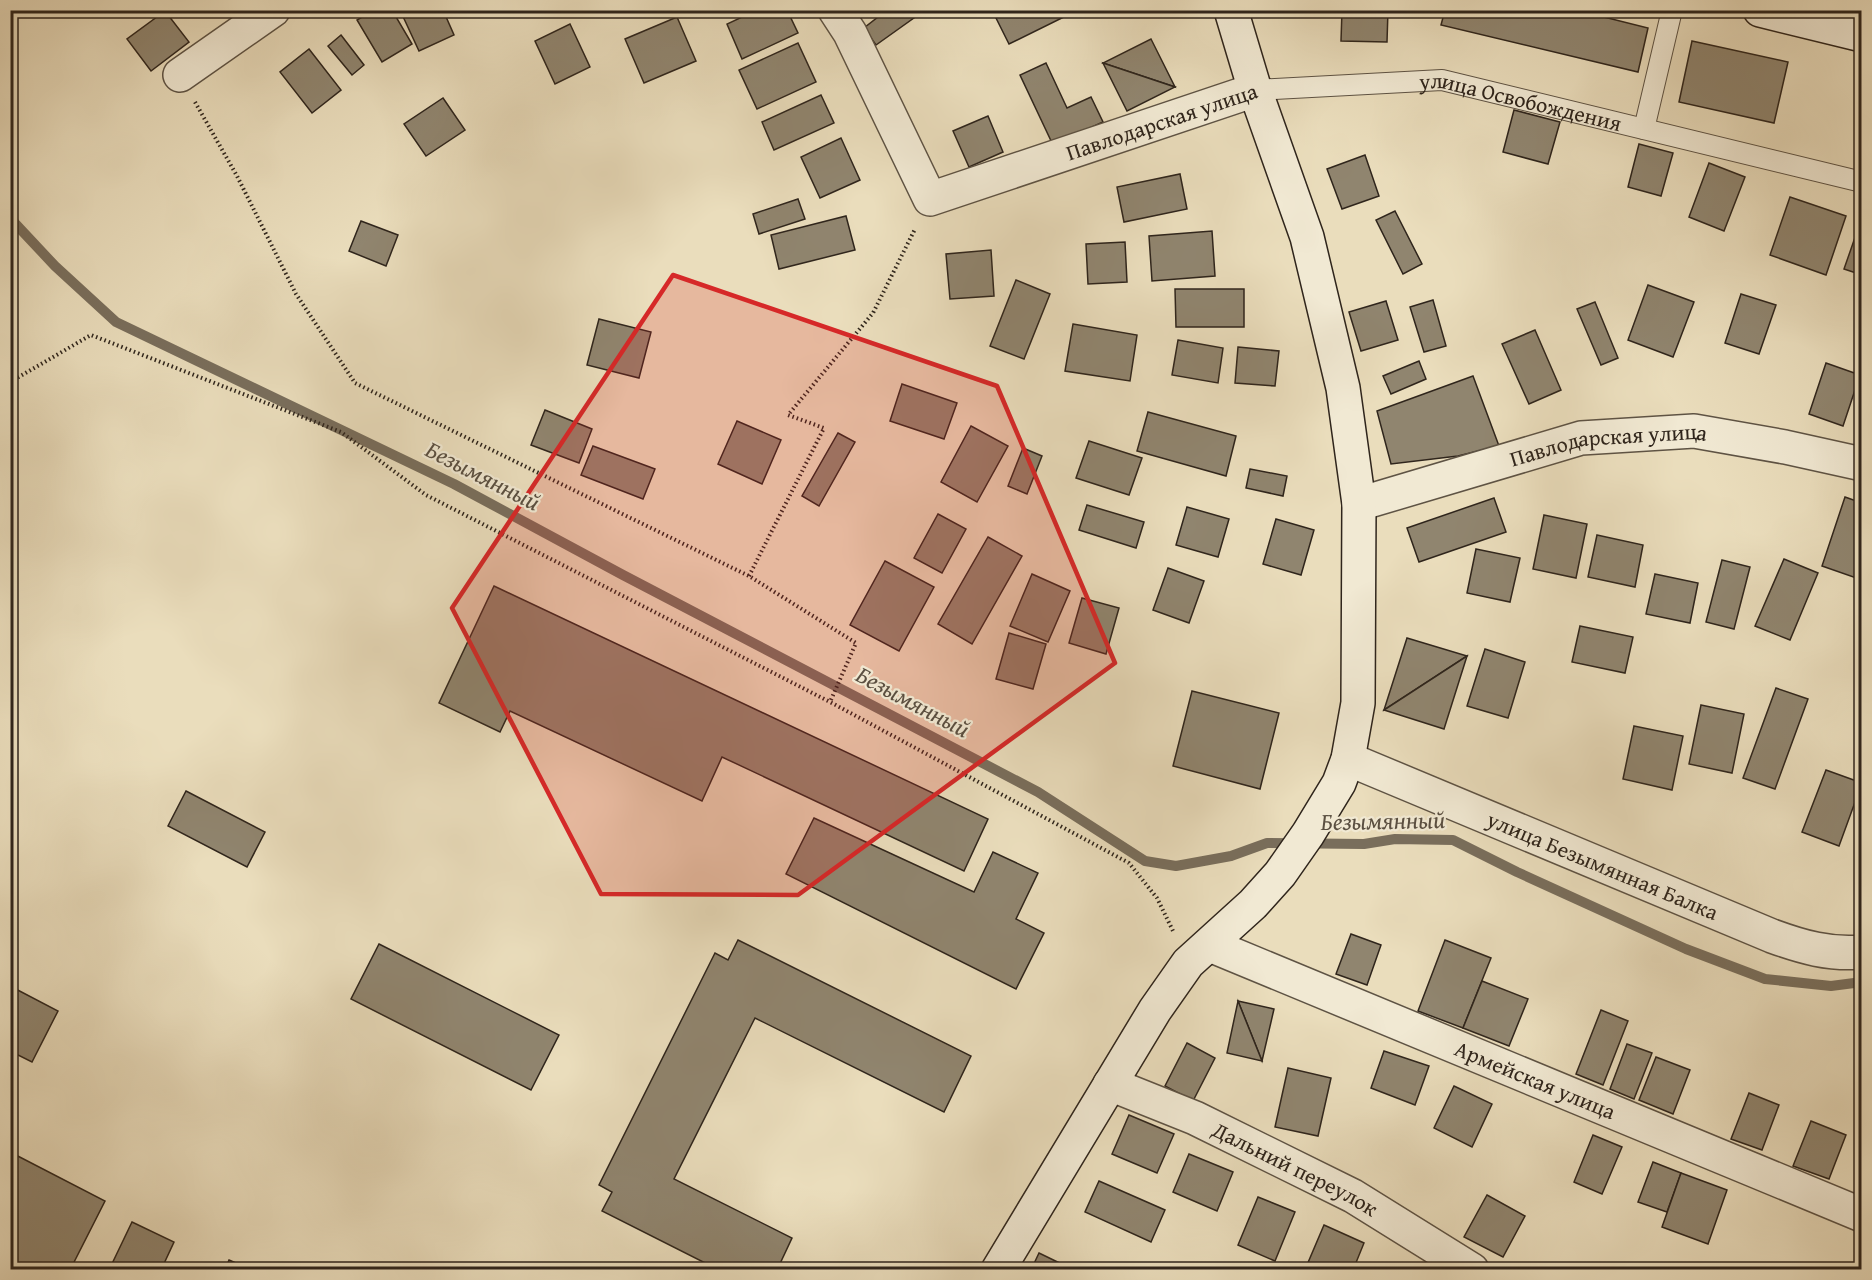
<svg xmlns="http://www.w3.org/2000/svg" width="1872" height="1280" font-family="'Gentium Book Plus',serif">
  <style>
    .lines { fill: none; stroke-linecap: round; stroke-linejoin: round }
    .stream { stroke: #796e5c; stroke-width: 10 }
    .building { fill: #90856f; stroke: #2f251c; stroke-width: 1.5 }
    .lane-casing { stroke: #5e5344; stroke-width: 22 }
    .street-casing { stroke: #5e5344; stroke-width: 36 }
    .secondary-casing { stroke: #2f251c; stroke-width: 36 }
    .path { stroke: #2f251c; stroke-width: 4; stroke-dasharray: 1.5 3; stroke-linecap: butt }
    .lane { stroke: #f1e9d3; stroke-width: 20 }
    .street { stroke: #f1e9d3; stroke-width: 33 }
    .secondary { stroke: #f1e9d3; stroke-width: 33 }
    .marked { fill: #d62828; fill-opacity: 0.2; stroke: #d62828; stroke-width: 4.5; stroke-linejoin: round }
    .labels { text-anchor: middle; stroke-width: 4.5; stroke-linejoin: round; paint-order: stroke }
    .street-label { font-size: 22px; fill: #2f251c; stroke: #f1e9d3 }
    .water-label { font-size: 24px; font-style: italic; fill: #5a4f41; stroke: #f1e9d3 }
  </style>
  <rect width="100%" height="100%" fill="#eaddbc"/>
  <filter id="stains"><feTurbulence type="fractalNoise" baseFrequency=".00333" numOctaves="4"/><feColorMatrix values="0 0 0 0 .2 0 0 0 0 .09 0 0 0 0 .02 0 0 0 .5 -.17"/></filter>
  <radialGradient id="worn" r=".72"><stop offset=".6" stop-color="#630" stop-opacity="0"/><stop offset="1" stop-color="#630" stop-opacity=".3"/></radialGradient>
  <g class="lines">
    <path class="stream" d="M 10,218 L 55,266 L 116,322 L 454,484 L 623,575 L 1038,792 L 1145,861 L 1176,866 L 1231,856 L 1267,843 L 1364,844 L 1395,839 L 1453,840 L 1517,872 L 1686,949 L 1765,979 L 1831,986 L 1862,982"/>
  </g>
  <g class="building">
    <path d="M 374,10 L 392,10 L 412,44 L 382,62 L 357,20 Z"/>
    <path d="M 400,10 L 443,10 L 454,35 L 419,51 Z"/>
    <path d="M 757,10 L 787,10 L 798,33 L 742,59 L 727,24 Z"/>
    <path d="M 853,10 L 871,10 L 858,19 Z"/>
    <path d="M 887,10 L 915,10 L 918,15 L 876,45 L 864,28 Z"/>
    <path d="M 992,10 L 1075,10 L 1076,11 L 1009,44 Z"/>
    <path d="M 1342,10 L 1388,10 L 1387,42 L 1341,41 Z"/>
    <path d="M 1445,10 L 1576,10 L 1648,28 L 1638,72 L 1441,25 Z"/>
    <path d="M 165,11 L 189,42 L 151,71 L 127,39 Z"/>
    <path d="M 677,17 L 696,61 L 644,83 L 625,39 Z"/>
    <path d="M 570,24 L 590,67 L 555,84 L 535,41 Z"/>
    <path d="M 341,35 L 364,65 L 352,75 L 328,46 Z"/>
    <path d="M 1151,39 L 1175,87 L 1103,63 Z"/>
    <path d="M 1692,41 L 1788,62 L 1774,123 L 1679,102 Z"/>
    <path d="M 798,43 L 816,82 L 757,109 L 739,70 Z"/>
    <path d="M 309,49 L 341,90 L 312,113 L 280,72 Z"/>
    <path d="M 1046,63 L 1067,108 L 1091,97 L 1103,122 L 1053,145 L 1020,75 Z"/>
    <path d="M 1103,63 L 1175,87 L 1127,111 Z"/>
    <path d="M 821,95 L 834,123 L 774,150 L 762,122 Z"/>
    <path d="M 443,98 L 465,130 L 426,156 L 404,124 Z"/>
    <path d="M 1514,110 L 1560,122 L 1548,164 L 1503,152 Z"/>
    <path d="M 988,116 L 1003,152 L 969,167 L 953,131 Z"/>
    <path d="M 841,138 L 860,180 L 820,198 L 801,157 Z"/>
    <path d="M 1639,144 L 1673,153 L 1661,196 L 1628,187 Z"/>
    <path d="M 1365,155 L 1379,196 L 1342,209 L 1327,169 Z"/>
    <path d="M 1709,163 L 1745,177 L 1724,231 L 1689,217 Z"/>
    <path d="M 1180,174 L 1187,209 L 1124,222 L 1117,187 Z"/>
    <path d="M 1790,197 L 1846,216 L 1826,275 L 1770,255 Z"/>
    <path d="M 798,199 L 805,219 L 759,234 L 753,214 Z"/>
    <path d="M 1395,211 L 1422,264 L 1403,274 L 1376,220 Z"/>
    <path d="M 846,216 L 855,250 L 779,269 L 771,235 Z"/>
    <path d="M 361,221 L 398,235 L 386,266 L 349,251 Z"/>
    <path d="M 1859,226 L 1862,227 L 1862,275 L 1844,269 Z"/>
    <path d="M 1212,231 L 1215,276 L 1152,281 L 1149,236 Z"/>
    <path d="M 1125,242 L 1127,282 L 1088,284 L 1086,244 Z"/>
    <path d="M 991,250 L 994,296 L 950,299 L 946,254 Z"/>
    <path d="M 1016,280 L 1050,294 L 1024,359 L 990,346 Z"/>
    <path d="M 1648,285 L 1694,302 L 1673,357 L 1628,340 Z"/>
    <path d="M 1175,289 L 1244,289 L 1244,327 L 1176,327 Z"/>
    <path d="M 1741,294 L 1776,305 L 1759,354 L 1725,343 Z"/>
    <path d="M 1433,300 L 1446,346 L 1424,352 L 1410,307 Z"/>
    <path d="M 1386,301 L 1398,340 L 1361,351 L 1349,312 Z"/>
    <path d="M 1595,302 L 1618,358 L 1601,365 L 1577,309 Z"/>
    <path d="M 599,319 L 651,332 L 639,378 L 587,365 Z"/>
    <path d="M 1073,324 L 1137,335 L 1130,381 L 1065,371 Z"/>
    <path d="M 1535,330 L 1561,390 L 1529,404 L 1502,344 Z"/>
    <path d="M 1178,340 L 1223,348 L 1218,383 L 1172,375 Z"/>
    <path d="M 1238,347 L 1279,351 L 1275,386 L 1235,383 Z"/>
    <path d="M 1419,361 L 1426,379 L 1391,394 L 1383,376 Z"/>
    <path d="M 1826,363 L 1860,375 L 1843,426 L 1809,414 Z"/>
    <path d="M 1473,376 L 1499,446 L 1458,456 L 1391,464 L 1377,411 Z"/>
    <path d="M 902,384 L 957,403 L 944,439 L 890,421 Z"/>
    <path d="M 545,410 L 592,429 L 579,463 L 531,445 Z"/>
    <path d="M 1148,412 L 1236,436 L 1226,476 L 1137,451 Z"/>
    <path d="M 737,421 L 781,440 L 762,484 L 718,464 Z"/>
    <path d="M 971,426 L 1008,446 L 977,502 L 941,482 Z"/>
    <path d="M 838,433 L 855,442 L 819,506 L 802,496 Z"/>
    <path d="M 1089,441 L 1142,458 L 1129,495 L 1076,478 Z"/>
    <path d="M 593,446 L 655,469 L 643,499 L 581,475 Z"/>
    <path d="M 1023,448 L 1042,456 L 1027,494 L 1008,486 Z"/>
    <path d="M 1250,469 L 1287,476 L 1283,496 L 1246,488 Z"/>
    <path d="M 1845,497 L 1862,503 L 1862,580 L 1822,566 Z"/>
    <path d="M 1494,498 L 1506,532 L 1419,562 L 1407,528 Z"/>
    <path d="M 1087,505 L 1144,522 L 1136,548 L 1079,530 Z"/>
    <path d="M 1187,507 L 1229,519 L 1218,557 L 1176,545 Z"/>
    <path d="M 938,514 L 966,529 L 942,573 L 914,558 Z"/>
    <path d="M 1544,515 L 1587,524 L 1576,578 L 1533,569 Z"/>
    <path d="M 1276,519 L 1314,530 L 1301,575 L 1263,564 Z"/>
    <path d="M 1597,535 L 1643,545 L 1635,587 L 1588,577 Z"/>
    <path d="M 988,537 L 1022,556 L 972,644 L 938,624 Z"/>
    <path d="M 1476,549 L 1520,558 L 1510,602 L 1467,593 Z"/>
    <path d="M 1784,559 L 1818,573 L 1790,640 L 1755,626 Z"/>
    <path d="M 1722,560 L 1750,567 L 1734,629 L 1706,622 Z"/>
    <path d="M 885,561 L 934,587 L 899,651 L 850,625 Z"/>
    <path d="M 1168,568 L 1204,581 L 1189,623 L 1153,610 Z"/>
    <path d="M 1032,574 L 1070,591 L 1048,642 L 1010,626 Z"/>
    <path d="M 1655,574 L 1698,583 L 1690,623 L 1646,614 Z"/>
    <path d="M 494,586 L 988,819 L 964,871 L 722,757 L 702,801 L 510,711 L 500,732 L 439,703 Z"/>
    <path d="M 1082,598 L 1119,608 L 1106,654 L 1069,643 Z"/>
    <path d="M 1580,626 L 1633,637 L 1625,673 L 1572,662 Z"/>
    <path d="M 1009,633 L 1046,644 L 1033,689 L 996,679 Z"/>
    <path d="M 1407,638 L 1467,656 L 1384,710 Z"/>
    <path d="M 1485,649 L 1525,662 L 1508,718 L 1467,706 Z"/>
    <path d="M 1467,656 L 1444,729 L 1384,710 Z"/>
    <path d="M 1776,688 L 1808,699 L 1775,789 L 1743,778 Z"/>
    <path d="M 1192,691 L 1279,713 L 1260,789 L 1173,766 Z"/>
    <path d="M 1701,705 L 1744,714 L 1732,773 L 1689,764 Z"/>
    <path d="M 1634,726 L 1683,736 L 1672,790 L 1623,779 Z"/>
    <path d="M 1826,770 L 1862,783 L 1839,846 L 1802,832 Z"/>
    <path d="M 186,791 L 265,832 L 247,867 L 168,826 Z"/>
    <path d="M 814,818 L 974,892 L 993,852 L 1038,873 L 1016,919 L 1044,933 L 1016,989 L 786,874 Z"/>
    <path d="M 1351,934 L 1381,945 L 1367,985 L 1336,974 Z"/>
    <path d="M 738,940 L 971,1056 L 944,1112 L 755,1018 L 674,1179 L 792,1238 L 777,1270 L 719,1270 L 602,1211 L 612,1192 L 599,1185 L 715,953 L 728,960 Z"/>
    <path d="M 1445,940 L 1491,958 L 1463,1028 L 1418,1011 Z"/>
    <path d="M 379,944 L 559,1035 L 531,1090 L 351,999 Z"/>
    <path d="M 1482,981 L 1528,999 L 1509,1046 L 1463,1028 Z"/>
    <path d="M 10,986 L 58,1011 L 32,1062 L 10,1051 Z"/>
    <path d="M 1238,1001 L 1274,1009 L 1262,1061 Z"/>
    <path d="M 1238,1001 L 1262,1061 L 1227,1053 Z"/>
    <path d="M 1601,1010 L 1628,1021 L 1603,1085 L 1576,1074 Z"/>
    <path d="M 1187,1043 L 1215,1058 L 1193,1101 L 1165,1086 Z"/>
    <path d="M 1627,1044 L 1652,1053 L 1634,1099 L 1610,1089 Z"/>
    <path d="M 1384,1051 L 1429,1066 L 1415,1105 L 1371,1088 Z"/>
    <path d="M 1656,1057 L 1690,1070 L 1673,1114 L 1639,1100 Z"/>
    <path d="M 1288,1068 L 1331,1078 L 1318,1136 L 1275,1127 Z"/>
    <path d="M 1454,1086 L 1492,1104 L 1472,1147 L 1434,1128 Z"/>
    <path d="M 1749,1093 L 1779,1105 L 1762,1150 L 1731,1139 Z"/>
    <path d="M 1129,1115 L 1174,1134 L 1157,1173 L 1112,1154 Z"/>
    <path d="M 1811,1121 L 1846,1135 L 1829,1179 L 1793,1166 Z"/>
    <path d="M 1593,1135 L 1622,1147 L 1602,1194 L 1574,1182 Z"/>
    <path d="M 10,1152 L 105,1201 L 70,1270 L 10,1270 Z"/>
    <path d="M 1189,1154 L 1233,1172 L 1217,1211 L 1173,1192 Z"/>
    <path d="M 1653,1162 L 1681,1173 L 1667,1212 L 1638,1202 Z"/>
    <path d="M 1681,1173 L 1727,1190 L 1708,1244 L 1662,1227 Z"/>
    <path d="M 1099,1181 L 1165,1210 L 1151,1242 L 1085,1212 Z"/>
    <path d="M 1487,1195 L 1525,1216 L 1503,1257 L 1464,1237 Z"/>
    <path d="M 1258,1197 L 1295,1212 L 1275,1261 L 1238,1245 Z"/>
    <path d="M 132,1222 L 174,1242 L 161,1270 L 109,1270 Z"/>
    <path d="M 1324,1225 L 1364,1243 L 1353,1270 L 1317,1270 L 1307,1265 Z"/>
    <path d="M 1039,1253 L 1074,1270 L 1031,1270 Z"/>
    <path d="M 229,1260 L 252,1270 L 225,1270 Z"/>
  </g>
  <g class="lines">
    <g class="lane-casing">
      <g id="lane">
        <path id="s1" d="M 1255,90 L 1442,80 L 1862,182"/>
        <path d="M 1644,129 L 1672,10"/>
      </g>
    </g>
    <g class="street-casing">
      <g id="street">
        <path id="s2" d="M 835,10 L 850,33 L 930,199 L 1255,90"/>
        <path d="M 180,75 L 273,10"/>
        <path id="s3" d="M 1359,504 L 1581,438 L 1694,431 L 1785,447 L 1862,464"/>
        <path id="s4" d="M 1348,759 L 1772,936 C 1802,947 1830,955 1862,952"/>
        <path id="s5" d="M 1210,945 L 1862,1215"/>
        <path id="s6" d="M 1110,1084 L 1195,1118 L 1353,1196 L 1472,1270"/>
      </g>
    </g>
    <g class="secondary-casing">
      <g id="secondary">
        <path d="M 1760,10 L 1862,35"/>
        <path d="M 998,1270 L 1155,1010 L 1188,963 L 1253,904 L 1280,874 L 1308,834 L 1339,783 L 1348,759 L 1358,703 L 1359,504 L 1343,388 L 1307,237 L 1255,90 L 1231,10"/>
      </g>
    </g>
    <g class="path">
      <path d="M 195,102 L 237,176 L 296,294 L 355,383 L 749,576 L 856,643 L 830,702"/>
      <path d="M 10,382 L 91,335 L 341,432 L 426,495 L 830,702 L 1129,863 L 1157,898 L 1174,933"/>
      <path d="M 749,576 L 824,428 L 788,415 L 873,313 L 915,229"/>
    </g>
    <use href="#lane" class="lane"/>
    <use href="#street" class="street"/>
    <use href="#secondary" class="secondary"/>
  </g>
  <path class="marked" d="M 673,275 L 997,386 L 1115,663 L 798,895 L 601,894 L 452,608 Z"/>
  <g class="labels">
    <g class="street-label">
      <text dy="8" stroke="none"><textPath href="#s1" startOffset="268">улица Освобождения</textPath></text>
      <text dy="8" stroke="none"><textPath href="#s2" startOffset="456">Павлодарская улица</textPath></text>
      <text dy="8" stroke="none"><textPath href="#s3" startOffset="258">Павлодарская улица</textPath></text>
      <text dy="8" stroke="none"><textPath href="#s4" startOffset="276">улица Безымянная Балка</textPath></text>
      <text dy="8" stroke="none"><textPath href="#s5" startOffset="352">Армейская улица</textPath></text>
      <text dy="8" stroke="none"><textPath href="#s6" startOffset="204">Дальний переулок</textPath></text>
    </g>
    <g class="water-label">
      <text transform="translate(483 476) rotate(27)" y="8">Безымянный</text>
      <text transform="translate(913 702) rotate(28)" y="8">Безымянный</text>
      <text transform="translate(1383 821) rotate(-1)" y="8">Безымянный</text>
    </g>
  </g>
  <rect width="1872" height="1280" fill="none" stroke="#eaddbc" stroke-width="36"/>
  <rect x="12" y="12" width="1848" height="1256" fill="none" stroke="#2f251c" stroke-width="3"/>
  <rect x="18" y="18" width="1836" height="1244" fill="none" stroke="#2f251c" stroke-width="1.5"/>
  <rect width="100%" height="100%" filter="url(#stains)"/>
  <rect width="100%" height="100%" fill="url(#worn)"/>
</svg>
